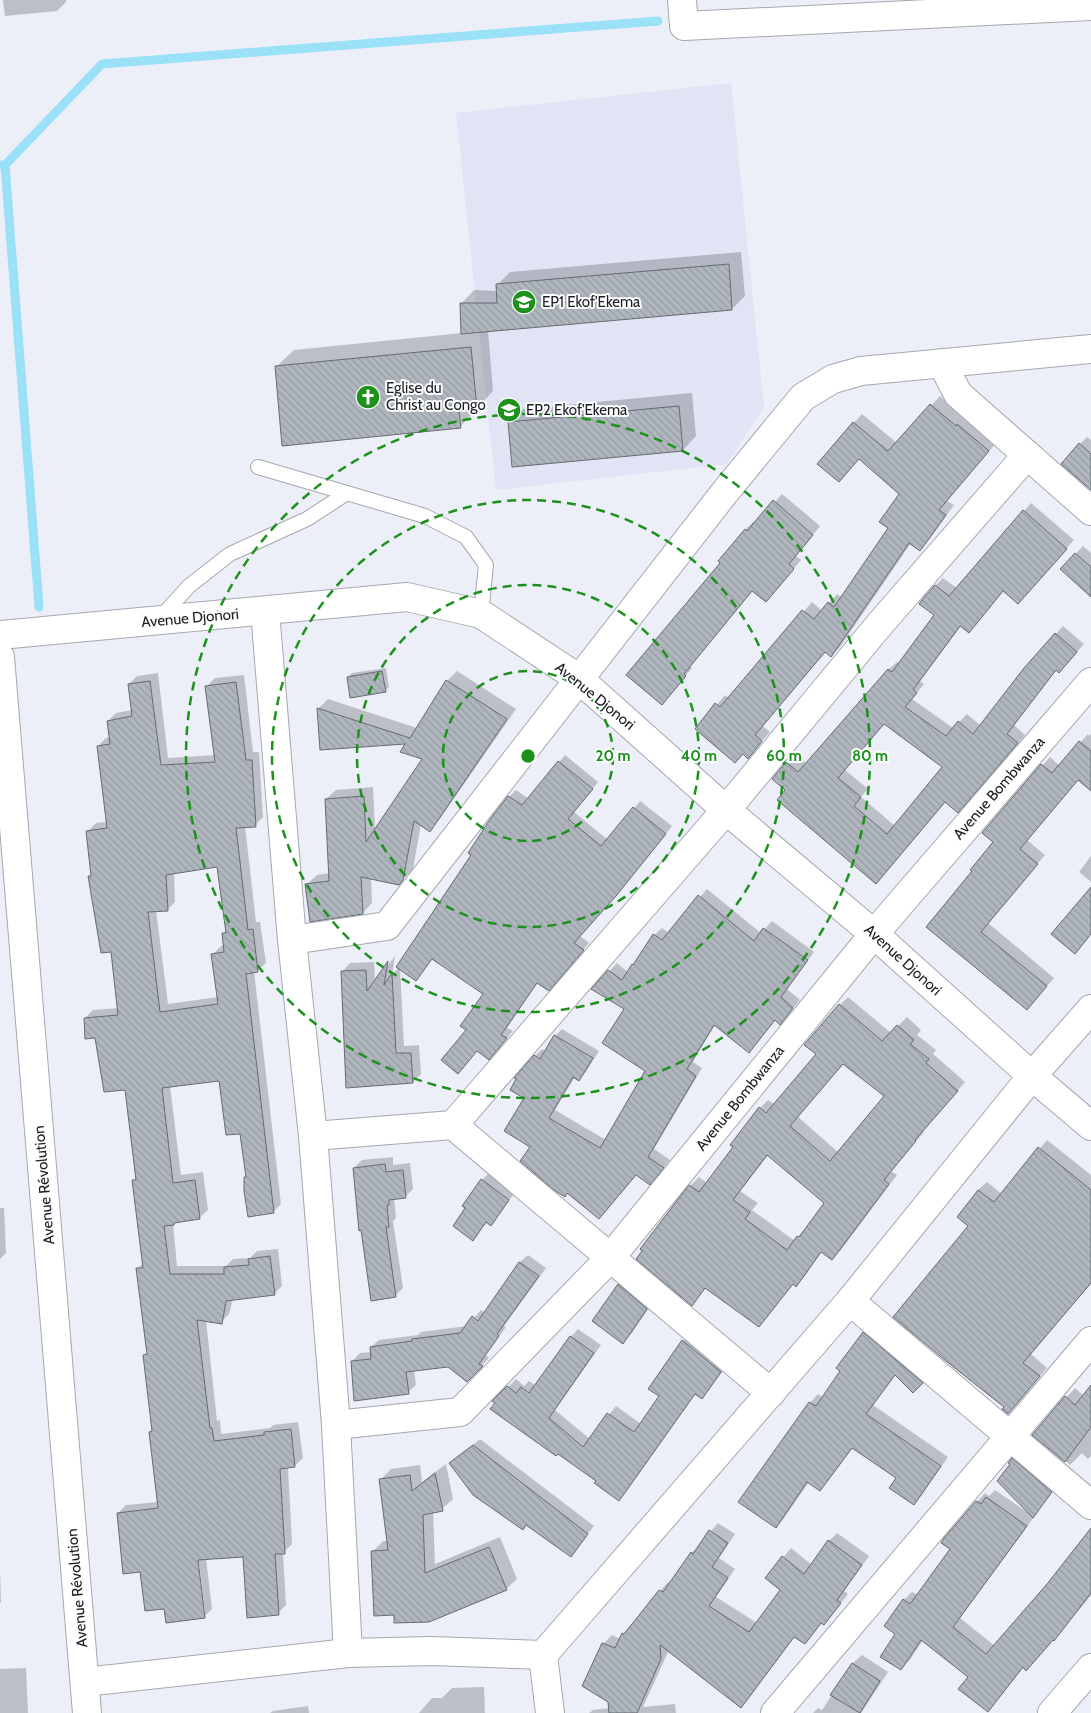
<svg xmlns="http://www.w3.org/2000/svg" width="1091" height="1713" font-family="Cabin,sans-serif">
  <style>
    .built { fill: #e0e4f4 }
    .shadow { fill: #0003; fill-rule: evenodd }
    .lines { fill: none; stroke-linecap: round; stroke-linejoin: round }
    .stream { stroke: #9ae0f7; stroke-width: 9 }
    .building { fill: url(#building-back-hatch); stroke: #656b71; fill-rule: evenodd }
    .lane-casing { stroke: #a5a8b0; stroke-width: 16 }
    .street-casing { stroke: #a5a8b0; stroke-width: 30 }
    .secondary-casing { stroke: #a5a8b0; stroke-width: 30 }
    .lane { stroke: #fff; stroke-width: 14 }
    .street { stroke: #fff; stroke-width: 28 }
    .secondary { stroke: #fff; stroke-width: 28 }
    .ring { fill: none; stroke: #1c911c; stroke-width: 2.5; stroke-dasharray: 9 6 }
    .labels { text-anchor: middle; stroke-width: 4; stroke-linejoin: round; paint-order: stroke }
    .poi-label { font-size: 15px; fill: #1d1e21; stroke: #fcfdff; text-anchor: start }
    .street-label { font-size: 15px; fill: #1d1e21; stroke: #fcfdff }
    .centre { fill: #1c911c; stroke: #fcfdff; stroke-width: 2.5 }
    .ring-label { font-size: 15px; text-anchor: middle; font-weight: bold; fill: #1c911c; stroke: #fcfdff; stroke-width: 4; stroke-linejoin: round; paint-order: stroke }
  </style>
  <defs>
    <pattern id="building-back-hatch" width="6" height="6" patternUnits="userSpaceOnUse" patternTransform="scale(1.25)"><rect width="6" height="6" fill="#afb6bd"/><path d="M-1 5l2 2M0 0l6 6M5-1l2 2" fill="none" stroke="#969ca2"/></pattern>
  </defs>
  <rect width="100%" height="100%" fill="#edeff8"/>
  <path class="built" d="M 731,83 L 764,407 L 727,464 L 496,490 L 456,113 Z"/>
  <g class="shadow">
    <path d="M 3,0 L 66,0 L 66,2 L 57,11 L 5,16 Z"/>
    <path d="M 741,252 L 745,296 L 732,309 L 488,330 L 493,391 L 460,427 L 276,367 L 294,350 L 462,333 L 461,304 L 474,290 L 497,291 L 497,285 L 510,272 Z"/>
    <path d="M 692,393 L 696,436 L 683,450 L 510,422 L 523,409 Z"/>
    <path d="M 940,396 L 965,418 L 997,442 L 947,501 L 954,505 L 929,540 L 920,549 L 911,543 L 840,647 L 831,656 L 826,651 L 763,726 L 770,732 L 748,757 L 697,728 L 725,695 L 729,698 L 812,602 L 822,611 L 837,594 L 842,598 L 890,528 L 900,494 L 854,423 L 862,414 L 897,443 Z"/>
    <path d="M 1087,437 L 1091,440 L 1091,489 L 1080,444 Z"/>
    <path d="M 782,494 L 820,526 L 796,556 L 801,560 L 774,593 L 753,590 L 690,666 L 692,668 L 669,696 L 722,562 L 745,530 L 753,522 L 755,524 Z"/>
    <path d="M 1031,503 L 1074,540 L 1025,595 L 1004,590 L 969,632 L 961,626 L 920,681 L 924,684 L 912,699 L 953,728 L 967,714 L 981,726 L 1025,669 L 1063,626 L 1084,644 L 1067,664 L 1057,669 L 1014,725 L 1025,735 L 965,803 L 946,801 L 884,874 L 774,779 L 795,755 L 807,764 L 889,669 L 897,662 L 899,664 L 935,615 L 935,586 L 943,578 L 957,588 ZM 885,723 L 944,767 L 895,826 L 861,797 L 868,789 L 845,770 Z"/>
    <path d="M 1083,546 L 1091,553 L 1091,595 L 1061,569 Z"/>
    <path d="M 386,668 L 389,687 L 385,691 L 348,677 L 352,673 Z"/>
    <path d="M 457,671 L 516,709 L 439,820 L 429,830 L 421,824 L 413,869 L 399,883 L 371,878 L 372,903 L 363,913 L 307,884 L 317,875 L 330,873 L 326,799 L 336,790 L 373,787 L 375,830 L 424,758 L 408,743 L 318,709 L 328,699 L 417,728 L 447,681 Z"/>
    <path d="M 158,673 L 168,758 L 216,755 L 207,686 L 215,678 L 244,675 L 253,752 L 259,752 L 263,817 L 255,825 L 245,826 L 256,922 L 260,922 L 266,963 L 257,971 L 254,971 L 281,1204 L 273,1212 L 245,1178 L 247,1176 L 241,1132 L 221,1080 L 170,1086 L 181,1175 L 203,1172 L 208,1210 L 199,1218 L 176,1221 L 173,1224 L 177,1266 L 226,1266 L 233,1259 L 250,1258 L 257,1251 L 278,1249 L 282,1286 L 274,1294 L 233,1299 L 229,1314 L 221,1322 L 206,1320 L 217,1421 L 220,1420 L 221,1434 L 270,1428 L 273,1425 L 298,1422 L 303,1458 L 295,1466 L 288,1467 L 292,1544 L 283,1553 L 286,1605 L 278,1613 L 244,1555 L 206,1558 L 212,1609 L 204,1617 L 165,1608 L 141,1571 L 118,1513 L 126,1505 L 159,1502 L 151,1432 L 153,1429 L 145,1355 L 148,1352 L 137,1269 L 143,1263 L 134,1180 L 137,1177 L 126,1088 L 85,1018 L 93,1010 L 119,1008 L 112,951 L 90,877 L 92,874 L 88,831 L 96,823 L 107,822 L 98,746 L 106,738 L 110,737 L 108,721 L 116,713 L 132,710 L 129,684 L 137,676 ZM 218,865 L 227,930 L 223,934 L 224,946 L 221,946 L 213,954 L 218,997 L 168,1004 L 156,910 L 167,910 L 175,902 L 174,872 ZM 196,1554 L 198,1554 L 205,1612 L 203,1612 Z"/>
    <path d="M 1088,734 L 1089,736 L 1091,734 L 1091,785 L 1079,779 L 1027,840 L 1045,855 L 988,923 L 1054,978 L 1034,1001 L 927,926 L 974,871 L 995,842 L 984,833 L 1050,757 L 1060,766 Z"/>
    <path d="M 565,755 L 598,782 L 574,812 L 608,840 L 640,801 L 672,826 L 622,888 L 579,935 L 589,943 L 555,983 L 538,982 L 507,1028 L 513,1031 L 495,1052 L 478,1050 L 458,1073 L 468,1030 L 484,994 L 433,958 L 416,979 L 400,968 L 404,1046 L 419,1045 L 421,1074 L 413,1082 L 342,972 L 350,963 L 374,962 L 375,982 L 395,956 L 392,975 L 399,967 L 509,797 L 516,790 L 529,799 Z"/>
    <path d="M 1091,856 L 1091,882 L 1079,872 Z"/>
    <path d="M 707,889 L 761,933 L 772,921 L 814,952 L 787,989 L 800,1000 L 780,1023 L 776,1019 L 749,1051 L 715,1025 L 693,1062 L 702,1068 L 654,1149 L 670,1160 L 657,1176 L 636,1174 L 531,1146 L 526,1098 L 535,1056 L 542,1049 L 546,1051 L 555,1036 L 562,1029 L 599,1051 L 586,1072 L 579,1079 L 575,1077 L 555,1110 L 606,1140 L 647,1070 L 625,1009 L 593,989 L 617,963 L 628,972 L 654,935 L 662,928 L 669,933 Z"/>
    <path d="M 848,997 L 891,1033 L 907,1017 L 921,1030 L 917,1035 L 936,1050 L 933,1054 L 965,1082 L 923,1131 L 924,1132 L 891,1171 L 897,1175 L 841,1250 L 832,1259 L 822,1251 L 805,1276 L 796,1285 L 794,1283 L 759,1325 L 707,1287 L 692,1304 L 690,1186 L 699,1177 L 707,1183 L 734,1147 L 760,1108 L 768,1100 L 774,1104 L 818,1054 L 840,1005 ZM 844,1063 L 886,1096 L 839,1153 L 797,1116 ZM 769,1154 L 826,1203 L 795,1241 L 752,1210 L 758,1203 L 740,1191 Z"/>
    <path d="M 1047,1140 L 1091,1175 L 1091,1283 L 1031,1354 L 1047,1368 L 1008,1413 L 970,1225 L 978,1190 L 987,1182 L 1002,1194 Z"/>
    <path d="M 393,1157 L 393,1165 L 410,1163 L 413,1189 L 405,1197 L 394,1198 L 396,1218 L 393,1221 L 403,1288 L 395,1296 L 354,1168 L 362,1160 Z"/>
    <path d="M 490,1172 L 516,1191 L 498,1216 L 491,1224 L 487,1222 L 473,1239 L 467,1208 L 464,1206 L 482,1180 Z"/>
    <path d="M 0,1208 L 4,1208 L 6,1253 L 0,1259 Z"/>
    <path d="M 528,1255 L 546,1268 L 504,1326 L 506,1327 L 486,1355 L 489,1358 L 467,1381 L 448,1366 L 414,1370 L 416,1385 L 408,1392 L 352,1361 L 360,1353 L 372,1352 L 371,1347 L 379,1340 L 418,1335 L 421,1332 L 467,1326 L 481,1310 L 485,1313 L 520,1262 Z"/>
    <path d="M 628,1276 L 655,1299 L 632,1333 L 623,1342 L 619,1285 Z"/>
    <path d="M 872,1325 L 930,1374 L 913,1391 L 896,1374 L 873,1405 L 948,1457 L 921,1496 L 913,1504 L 898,1478 L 853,1447 L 828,1481 L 820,1489 L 809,1482 L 784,1518 L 776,1527 L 739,1502 L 810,1403 L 818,1394 L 823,1398 L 842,1371 L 864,1333 Z"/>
    <path d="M 578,1329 L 601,1345 L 555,1410 L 590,1439 L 616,1406 L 641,1424 L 661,1396 L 683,1341 L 690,1334 L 728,1364 L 709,1390 L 702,1397 L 696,1393 L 626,1492 L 618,1499 L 597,1481 L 494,1401 L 516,1379 L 524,1386 L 529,1381 L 536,1386 L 571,1337 Z"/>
    <path d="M 1091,1387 L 1091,1456 L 1088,1459 L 1082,1453 L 1070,1465 L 1034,1434 L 1075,1388 L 1084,1396 Z"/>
    <path d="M 480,1439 L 594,1526 L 570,1556 L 451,1463 Z"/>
    <path d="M 1021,1451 L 1059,1483 L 1033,1516 L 1034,1517 L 960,1618 L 995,1646 L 1091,1532 L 1091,1595 L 1062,1631 L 1024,1667 L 988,1710 L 969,1676 L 923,1640 L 910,1660 L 901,1668 L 897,1633 L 904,1600 L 912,1592 L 918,1595 L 952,1549 L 977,1502 L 985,1493 L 989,1496 L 995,1490 L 1027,1512 L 1028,1511 L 1012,1464 L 1013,1459 Z"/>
    <path d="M 446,1464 L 453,1499 L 442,1509 L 433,1511 L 435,1564 L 500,1537 L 517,1579 L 506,1589 L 395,1614 L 372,1552 L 383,1541 L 388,1541 L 380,1480 L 391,1469 L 420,1465 L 422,1482 Z"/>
    <path d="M 718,1523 L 735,1534 L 719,1558 L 735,1569 L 716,1597 L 757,1623 L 782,1590 L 767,1578 L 791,1548 L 812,1565 L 829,1541 L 837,1533 L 869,1556 L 844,1591 L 848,1594 L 832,1615 L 823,1624 L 822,1623 L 805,1643 L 795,1636 L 749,1698 L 741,1706 L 669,1650 L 643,1707 L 675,1704 L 676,1713 L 589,1713 L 593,1710 L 618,1707 L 603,1644 L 612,1635 L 620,1639 L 623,1634 L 660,1591 L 668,1582 L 670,1584 L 692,1553 Z"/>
    <path d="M 0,1571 L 1,1602 L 0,1603 Z"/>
    <path d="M 862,1655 L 888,1672 L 861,1713 L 813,1713 L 818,1708 L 822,1710 L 853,1663 Z"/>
    <path d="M 26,1668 L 28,1713 L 0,1713 L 0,1669 Z"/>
    <path d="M 484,1687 L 485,1713 L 419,1713 L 432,1698 L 442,1698 L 452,1688 Z"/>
    <path d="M 308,1706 L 309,1713 L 270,1713 L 273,1711 Z"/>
  </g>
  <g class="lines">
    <g class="stream">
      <path d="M 1,165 L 5,165 L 39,607"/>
      <path d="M 5,165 L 102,64 L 658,21"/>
    </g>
  </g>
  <g class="building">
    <path d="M 729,264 L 732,310 L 461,334 L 460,303 L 497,303 L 496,284 Z"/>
    <path d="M 471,347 L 477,409 L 459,411 L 461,428 L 282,446 L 275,366 Z"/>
    <path d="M 930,404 L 956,426 L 957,424 L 989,451 L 939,510 L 946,515 L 920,551 L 909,543 L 831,657 L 825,652 L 755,735 L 762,741 L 748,759 L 743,754 L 735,763 L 695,729 L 715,703 L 720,707 L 802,610 L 814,619 L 828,602 L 834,607 L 888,528 L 879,522 L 899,494 L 859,459 L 839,482 L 817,464 L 853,422 L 888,451 Z"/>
    <path d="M 679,406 L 683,451 L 512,467 L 508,422 Z"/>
    <path d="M 1079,443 L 1091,454 L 1091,490 L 1061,464 Z"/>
    <path d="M 773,500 L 813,535 L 789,564 L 794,569 L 766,602 L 752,591 L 684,674 L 686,676 L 662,705 L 626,675 L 720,563 L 718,561 L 745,529 L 747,531 Z"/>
    <path d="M 1023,510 L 1067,549 L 1018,604 L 1003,591 L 969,633 L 960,626 L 913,690 L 917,693 L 905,707 L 946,736 L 958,721 L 973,734 L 1024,668 L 1055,633 L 1077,652 L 1059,673 L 1056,670 L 1007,734 L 1018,743 L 958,813 L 945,802 L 876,884 L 777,800 L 785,790 L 772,779 L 786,762 L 798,772 L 888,669 L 892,672 L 934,615 L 919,604 L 925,596 L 935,585 L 949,596 ZM 884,724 L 942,767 L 887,834 L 854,806 L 861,797 L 838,778 Z"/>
    <path d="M 1075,553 L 1091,567 L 1091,597 L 1060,569 Z"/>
    <path d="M 382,671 L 386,692 L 350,698 L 347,677 Z"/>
    <path d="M 446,680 L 507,719 L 430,832 L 414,821 L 403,880 L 399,885 L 361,877 L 363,914 L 310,922 L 305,884 L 329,881 L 325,799 L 364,796 L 366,842 L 422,759 L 400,752 L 405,744 L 320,750 L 317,708 L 410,738 Z"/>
    <path d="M 150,681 L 161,765 L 215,762 L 205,686 L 236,682 L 246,760 L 252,760 L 256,827 L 236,828 L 248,930 L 253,929 L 258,972 L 246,974 L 274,1213 L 248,1217 L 244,1191 L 244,1177 L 246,1177 L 240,1134 L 226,1135 L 219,1081 L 162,1088 L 173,1183 L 195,1180 L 200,1219 L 174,1223 L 174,1225 L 164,1226 L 170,1274 L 224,1274 L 224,1267 L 249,1265 L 248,1259 L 270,1256 L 275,1295 L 226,1301 L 222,1324 L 197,1320 L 210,1428 L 212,1428 L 214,1441 L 264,1435 L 264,1432 L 291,1429 L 295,1467 L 280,1469 L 285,1554 L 275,1554 L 279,1615 L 247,1618 L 243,1557 L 198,1560 L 205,1618 L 166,1623 L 164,1609 L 145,1611 L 140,1572 L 123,1574 L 117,1513 L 158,1508 L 149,1432 L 152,1431 L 143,1355 L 147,1354 L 136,1268 L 143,1268 L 132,1180 L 136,1180 L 125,1090 L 104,1092 L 95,1038 L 85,1039 L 84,1018 L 118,1015 L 111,952 L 101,953 L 88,876 L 91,876 L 86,831 L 107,828 L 97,746 L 110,744 L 107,721 L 132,716 L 128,684 ZM 217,867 L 226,933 L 222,933 L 224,952 L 211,954 L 218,1004 L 160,1012 L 148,912 L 168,911 L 166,875 Z"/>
    <path d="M 1079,741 L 1091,751 L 1091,791 L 1078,780 L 1020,849 L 1038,864 L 981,932 L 1047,986 L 1027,1010 L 926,927 L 972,871 L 970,870 L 993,842 L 982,833 L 1041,764 L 1052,773 Z"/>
    <path d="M 558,761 L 593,789 L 568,819 L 601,846 L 633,807 L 666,834 L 616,896 L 574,943 L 584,950 L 549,991 L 537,983 L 501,1035 L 507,1038 L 489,1060 L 477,1051 L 458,1074 L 441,1060 L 466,1030 L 460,1026 L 483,994 L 432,959 L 416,981 L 396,967 L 471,855 L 468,853 L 491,818 L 508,796 L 522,805 Z"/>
    <path d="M 1091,887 L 1091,934 L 1075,954 L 1051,934 Z"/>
    <path d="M 698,895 L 754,941 L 763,928 L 808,960 L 781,997 L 793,1008 L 780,1025 L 775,1020 L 749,1053 L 714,1025 L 687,1069 L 696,1076 L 648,1157 L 664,1168 L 650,1185 L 636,1175 L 599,1219 L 567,1193 L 565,1197 L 554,1190 L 520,1161 L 530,1147 L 504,1131 L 524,1098 L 510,1090 L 516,1079 L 514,1078 L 534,1055 L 540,1059 L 554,1035 L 593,1058 L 579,1081 L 573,1077 L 549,1118 L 600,1148 L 645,1071 L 602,1043 L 624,1009 L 591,989 L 608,970 L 622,980 L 632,964 L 633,965 L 653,934 L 662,940 Z"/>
    <path d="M 388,961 L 384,985 L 392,973 L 396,1053 L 411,1053 L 413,1083 L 346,1088 L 341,971 L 366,970 L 367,991 Z"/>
    <path d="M 839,1004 L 882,1041 L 897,1025 L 914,1040 L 910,1044 L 929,1059 L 926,1063 L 958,1091 L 915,1140 L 916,1141 L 884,1180 L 889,1184 L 832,1260 L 821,1252 L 796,1287 L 793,1284 L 759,1327 L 705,1288 L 692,1306 L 636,1259 L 642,1251 L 640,1249 L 689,1185 L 699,1192 L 733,1147 L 730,1145 L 759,1107 L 766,1113 L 816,1054 L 804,1045 ZM 843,1064 L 884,1096 L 830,1161 L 790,1126 ZM 767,1155 L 824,1203 L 799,1237 L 797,1236 L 787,1250 L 745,1219 L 750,1212 L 733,1200 Z"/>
    <path d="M 1038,1147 L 1091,1190 L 1091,1283 L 1023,1363 L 1040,1376 L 1008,1414 L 1002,1409 L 1004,1407 L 946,1361 L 893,1317 L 968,1226 L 957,1217 L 978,1190 L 994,1202 Z"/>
    <path d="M 385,1164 L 386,1172 L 403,1170 L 406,1198 L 389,1200 L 389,1205 L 387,1206 L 389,1227 L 386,1227 L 396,1297 L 371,1301 L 361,1230 L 359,1231 L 353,1168 Z"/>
    <path d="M 481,1179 L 509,1200 L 491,1226 L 486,1222 L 473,1241 L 453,1226 L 465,1208 L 462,1206 Z"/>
    <path d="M 519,1262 L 539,1276 L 497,1334 L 499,1336 L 479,1364 L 483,1366 L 467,1382 L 448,1367 L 406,1372 L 409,1394 L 354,1401 L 351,1361 L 371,1359 L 370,1347 L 412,1341 L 412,1339 L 460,1333 L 472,1316 L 478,1321 Z"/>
    <path d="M 618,1284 L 647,1309 L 623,1344 L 592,1321 Z"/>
    <path d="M 863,1332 L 923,1383 L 913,1393 L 895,1375 L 866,1414 L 941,1466 L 914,1505 L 889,1488 L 896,1478 L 852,1448 L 820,1491 L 807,1482 L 776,1528 L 738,1502 L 809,1402 L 816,1406 L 840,1371 L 836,1368 Z"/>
    <path d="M 570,1336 L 594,1353 L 549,1418 L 583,1447 L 607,1413 L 634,1432 L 659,1396 L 648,1389 L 682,1340 L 721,1372 L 702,1399 L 695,1394 L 619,1501 L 594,1483 L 596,1481 L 558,1454 L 556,1456 L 490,1409 L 495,1403 L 492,1401 L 507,1386 L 516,1393 L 521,1387 L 529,1393 Z"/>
    <path d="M 1091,1385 L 1091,1427 L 1065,1462 L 1032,1435 L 1065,1396 L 1075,1405 Z"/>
    <path d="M 473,1445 L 588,1534 L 571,1557 L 526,1525 L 523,1530 L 473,1495 L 449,1463 Z"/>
    <path d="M 1012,1458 L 1052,1492 L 1033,1518 L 997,1481 L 1010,1464 L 1008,1463 Z"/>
    <path d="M 435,1473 L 443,1511 L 423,1515 L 425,1573 L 489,1547 L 507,1590 L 429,1622 L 394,1623 L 394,1615 L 374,1616 L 371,1551 L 388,1550 L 379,1479 L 410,1475 L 412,1491 Z"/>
    <path d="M 986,1497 L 1027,1526 L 953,1627 L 986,1654 L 1047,1584 L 1091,1528 L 1091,1593 L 1054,1641 L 1053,1640 L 1026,1671 L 1023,1667 L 988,1712 L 958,1689 L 968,1677 L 921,1640 L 901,1670 L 880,1657 L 895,1634 L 884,1626 L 903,1599 L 910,1604 L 950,1549 L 941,1543 L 944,1538 L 976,1501 L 981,1504 Z"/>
    <path d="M 709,1530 L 728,1543 L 712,1567 L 728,1578 L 709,1606 L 749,1632 L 780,1590 L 765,1578 L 782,1556 L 804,1574 L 828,1540 L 862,1565 L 837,1600 L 841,1603 L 824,1625 L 821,1623 L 805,1644 L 794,1637 L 741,1708 L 660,1645 L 661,1659 L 637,1713 L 609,1713 L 608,1702 L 582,1686 L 602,1643 L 615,1648 L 622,1633 L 624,1634 L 659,1590 L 663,1592 L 691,1552 L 693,1554 Z"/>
    <path d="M 852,1663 L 880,1681 L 860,1713 L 830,1695 Z"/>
  </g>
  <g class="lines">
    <g class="lane-casing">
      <g id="lane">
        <path d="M 258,467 L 425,516 L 466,537 L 486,565 L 481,614"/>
        <path d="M 160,618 L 189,586 L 230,554 L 307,519 L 347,493"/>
      </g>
    </g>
    <g class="street-casing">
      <g id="street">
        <path d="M 682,0 L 684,26 L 1091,6"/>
        <path d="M 942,363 L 958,394 L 1091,511"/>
        <path d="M 265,611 L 292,940 L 313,1136 L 336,1425 L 348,1653"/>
        <path d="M 0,635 L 407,597 L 481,614 L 578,678 L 726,810 L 874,934 L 1032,1076 L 1091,1126"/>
        <path d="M 292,940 L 387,926 L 725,492 L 803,397 L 833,379 L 861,371 L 1091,349"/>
        <path d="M 453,1125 L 771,1393"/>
        <path d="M 313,1136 L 453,1125 L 726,810 L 880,624 L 1027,455"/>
        <path d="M 850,1301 L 1091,1505"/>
        <path d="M 336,1425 L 460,1412 L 610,1258 L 874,934 L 1091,682"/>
        <path d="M 85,1682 L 348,1653 L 432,1651 L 543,1655"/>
        <path d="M 550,1713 L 543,1655 L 850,1301 L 1032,1076 L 1091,1009"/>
        <path d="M 775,1713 L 1091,1341"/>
        <path d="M 1052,1713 L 1091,1668"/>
      </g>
    </g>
    <g class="secondary-casing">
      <path id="secondary" d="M 0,657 L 87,1713"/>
    </g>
    <use href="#lane" class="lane"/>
    <use href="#street" class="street"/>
    <use href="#secondary" class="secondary"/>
  </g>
  <g class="ring">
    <circle cx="528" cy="756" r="85"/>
    <circle cx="528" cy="756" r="171"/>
    <circle cx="528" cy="756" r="256"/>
    <circle cx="528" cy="756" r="342"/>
  </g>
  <defs>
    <g id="school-disc" transform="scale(1.25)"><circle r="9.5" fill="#1c911c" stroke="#fcfdff"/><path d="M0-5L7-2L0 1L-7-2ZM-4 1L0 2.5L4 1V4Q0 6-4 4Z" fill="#fff"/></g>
    <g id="church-disc" transform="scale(1.25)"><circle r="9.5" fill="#1c911c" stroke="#fcfdff"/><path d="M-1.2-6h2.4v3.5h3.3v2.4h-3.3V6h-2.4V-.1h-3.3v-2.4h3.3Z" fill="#fff"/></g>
  </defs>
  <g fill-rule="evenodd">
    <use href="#school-disc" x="524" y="302"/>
    <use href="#church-disc" x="368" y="397"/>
    <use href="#school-disc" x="509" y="410"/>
  </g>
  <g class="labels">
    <g class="poi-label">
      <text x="542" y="307">EP1 Ekof'Ekema</text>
      <text x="386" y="393">Eglise du<tspan x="386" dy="17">Christ au Congo</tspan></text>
      <text x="526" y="415">EP2 Ekof'Ekema</text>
    </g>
    <g class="street-label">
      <text transform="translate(190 618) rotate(-5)" y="5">Avenue Djonori</text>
      <text transform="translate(595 696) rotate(39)" y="5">Avenue Djonori</text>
      <text transform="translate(999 788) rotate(-49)" y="5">Avenue Bombwanza</text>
      <text transform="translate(903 960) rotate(42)" y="5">Avenue Djonori</text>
      <text transform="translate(740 1098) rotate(-51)" y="5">Avenue Bombwanza</text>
      <text transform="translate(44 1185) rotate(-95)" y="5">Avenue Révolution</text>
      <text transform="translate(77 1588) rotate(-95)" y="5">Avenue Révolution</text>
    </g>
  </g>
  <circle cx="528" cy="756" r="8" class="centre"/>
  <g class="ring-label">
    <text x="613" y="761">20 m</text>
    <text x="699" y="761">40 m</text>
    <text x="784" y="761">60 m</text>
    <text x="870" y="761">80 m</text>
  </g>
</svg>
